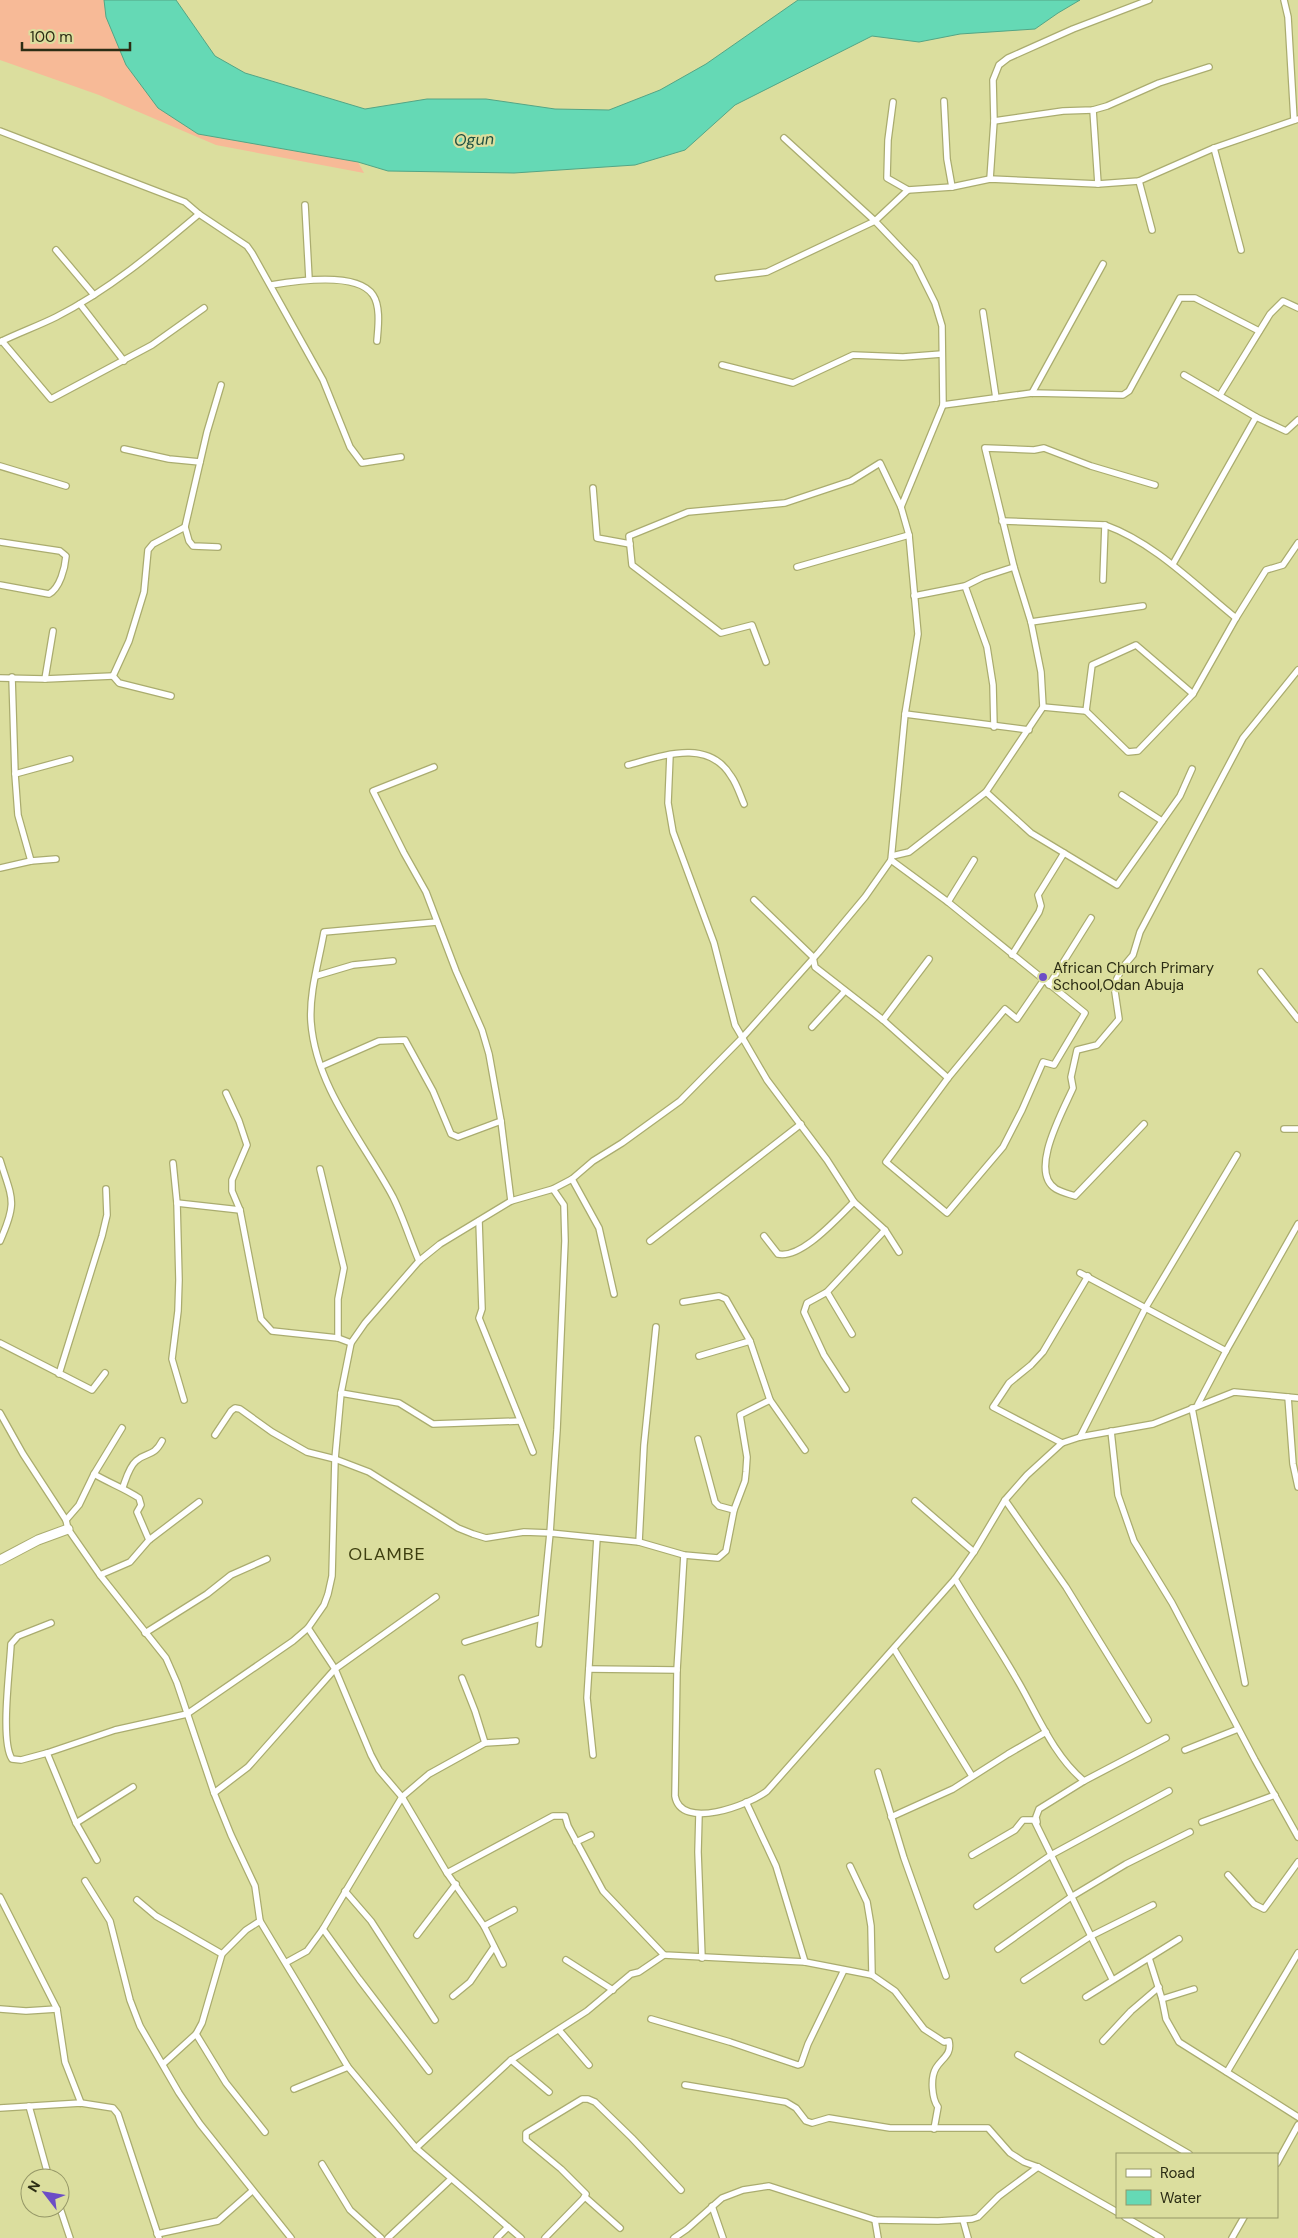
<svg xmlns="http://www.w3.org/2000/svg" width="1298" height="2238" font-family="'DM Sans',sans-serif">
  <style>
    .grass { fill: #f7ba97 }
    .water { fill: #65d9b5; stroke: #54a585 }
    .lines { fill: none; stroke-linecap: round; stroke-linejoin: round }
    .street-casing { stroke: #aaac6f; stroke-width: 8 }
    .secondary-casing { stroke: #aaac6f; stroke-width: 11 }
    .street { stroke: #fff; stroke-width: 5.5 }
    .secondary { stroke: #fff; stroke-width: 9 }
    .poi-dot { fill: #6c4dc6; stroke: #dbde9e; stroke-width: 2 }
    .labels { text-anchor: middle; stroke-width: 4.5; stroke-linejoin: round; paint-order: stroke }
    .poi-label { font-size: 15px; fill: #2c2d14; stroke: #dbde9e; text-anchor: start }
    .water-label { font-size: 16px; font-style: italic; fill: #1f5041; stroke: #dbde9e }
    .quarter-label { font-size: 18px; letter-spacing: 1px; fill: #3e3f10; stroke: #dbde9e }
  </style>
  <rect width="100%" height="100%" fill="#dbde9e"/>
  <path class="grass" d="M 0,0 L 104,0 L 106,17 L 126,65 L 158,108 L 198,134 L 358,162 L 364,173 L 216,145 L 99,95 L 0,60 Z"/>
  <path class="water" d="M 104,0 L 176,0 L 215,56 L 245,73 L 365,109 L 427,99 L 486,99 L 555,109 L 609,110 L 660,90 L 706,64 L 798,0 L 1080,0 L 1058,13 L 1035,29 L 960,34 L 919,42 L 872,36 L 735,105 L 685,150 L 635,165 L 514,173 L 388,171 L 358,162 L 198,134 L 158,108 L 126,65 L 106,17 Z"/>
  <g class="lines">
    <g class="street-casing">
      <g id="street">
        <path d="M 1284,0 L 1288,17 L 1294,120"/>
        <path d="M 944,101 L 947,159 L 952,187"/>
        <path d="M 893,102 L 888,140 L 887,178 L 908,190 L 952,187 L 990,179 L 1098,184 L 1139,181 L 1214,148 L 1298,119"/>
        <path d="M 1093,110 L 1098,184"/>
        <path d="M 994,121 L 1063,111 L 1093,110 L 1107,106 L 1159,83 L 1209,67"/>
        <path d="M 0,131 L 185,202 L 199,214 L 247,246 L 252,253 L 323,380 L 350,447 L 362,463 L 401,457"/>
        <path d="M 784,138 L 875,221 L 915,263 L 935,303 L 942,326 L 943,405 L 901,507"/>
        <path d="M 1214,148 L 1241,250"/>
        <path d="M 990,179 L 994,121 L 993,80 L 999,65 L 1008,58 L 1073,29 L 1149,0"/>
        <path d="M 1139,181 L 1152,230"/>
        <path d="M 305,205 L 309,279"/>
        <path d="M 56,250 L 94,295"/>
        <path d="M 718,278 L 767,272 L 875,221 L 908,190"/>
        <path d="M 271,285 C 295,281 357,271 373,295 C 381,307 378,328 377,341"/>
        <path d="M 80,304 L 124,361"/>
        <path d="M 983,312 L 996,398"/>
        <path d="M 2,341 L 51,399 L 152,345 L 204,308"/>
        <path d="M 0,342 C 18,333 38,326 56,317 C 109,290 154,252 199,214"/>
        <path d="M 722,365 L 793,383 L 853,355 L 903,357 L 942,354"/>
        <path d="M 1184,375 L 1256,417 L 1286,431 L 1298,420"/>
        <path d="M 1032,393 L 1103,264"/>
        <path d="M 1220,395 L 1270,314 L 1283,301 L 1298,308"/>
        <path d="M 943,405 L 1032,393 L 1123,395 L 1129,391 L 1180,298 L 1195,298 L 1259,331"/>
        <path d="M 124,449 L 169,459 L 200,462"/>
        <path d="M 0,466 L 66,486"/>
        <path d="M 593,488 L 597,538 L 630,544"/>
        <path d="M 1002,521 L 1105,525 C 1155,543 1195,585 1236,618"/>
        <path d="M 0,542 L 60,551 L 66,556 C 65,568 60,588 49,594 L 0,585"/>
        <path d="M 218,547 L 193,546 L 189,541 L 185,527 L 207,432 L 221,385"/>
        <path d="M 1173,564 L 1256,417"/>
        <path d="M 797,567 L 909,535"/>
        <path d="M 1103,580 L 1105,525"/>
        <path d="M 965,586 L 987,647 L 993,685 L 994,727"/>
        <path d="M 914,596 L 965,586 L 983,577 L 1014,567"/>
        <path d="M 1031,622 L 1143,606"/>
        <path d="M 113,676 L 129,641 L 144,592 L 148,550 L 153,544 L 185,527"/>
        <path d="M 113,676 L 119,683 L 171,696"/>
        <path d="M 12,677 L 15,774 L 18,815 L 31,861"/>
        <path d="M 0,678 L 45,679 L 113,676"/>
        <path d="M 45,679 L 53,631"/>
        <path d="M 1043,707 L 1086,711 L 1128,752 L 1138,751 L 1193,694 L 1236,618 L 1266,570 L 1283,565 L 1298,543"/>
        <path d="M 1086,711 L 1092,665 L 1136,645 L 1193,694"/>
        <path d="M 905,714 L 1029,730"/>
        <path d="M 670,755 L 668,803 L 673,832 L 714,943 L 735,1025 L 767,1080 L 827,1160 L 854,1202 L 885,1230 L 899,1252"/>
        <path d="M 628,765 C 662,756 708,738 731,776 C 737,784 740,795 744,804"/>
        <path d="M 434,767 L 373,791 L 404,853 L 426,892 L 456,971 L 482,1030 L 489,1054 L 501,1121 L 511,1201"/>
        <path d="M 15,774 L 70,759"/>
        <path d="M 986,792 L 1031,833 L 1117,885 L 1180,796 L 1192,769"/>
        <path d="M 1122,795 L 1162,821"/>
        <path d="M 892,856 L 909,852 L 986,792 L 1043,707 L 1041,672 L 1031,622 L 1014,567 L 985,448 L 1034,450 L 1044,448 L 1091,466 L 1155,485"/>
        <path d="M 891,860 L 948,902 L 1085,1013 L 1054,1065 L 1043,1062 L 1022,1110 L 1003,1147 L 947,1213 L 886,1162 L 948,1078 L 1005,1009 L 1017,1019 L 1043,981"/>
        <path d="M 0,868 L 31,861 L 56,859"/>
        <path d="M 754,900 L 813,957 L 815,967 L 883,1020 L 948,1078"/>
        <path d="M 948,902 L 974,860"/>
        <path d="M 1012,955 L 1039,912 L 1041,906 L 1038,895 L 1064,853"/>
        <path d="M 1261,972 L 1298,1019"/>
        <path d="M 316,976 L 353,965 L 393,961"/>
        <path d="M 1049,985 L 1091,918"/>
        <path d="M 883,1020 L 929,959"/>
        <path d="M 812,1027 L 845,991"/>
        <path d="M 322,1066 L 379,1041 L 405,1040 L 433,1091 L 451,1134 L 458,1137 L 501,1121"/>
        <path d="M 226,1093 L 239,1121 L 247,1145 L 232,1180 L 232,1191 L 240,1210 L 261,1319 L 272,1331 L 338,1338 L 351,1343"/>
        <path d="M 1144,1124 L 1075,1196 C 1069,1194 1061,1192 1056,1189 C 1028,1172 1063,1111 1073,1088 L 1071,1077 L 1077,1050 L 1097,1045 L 1119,1019 L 1114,985 L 1122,968 L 1133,955 L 1140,932 L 1243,738 L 1298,670"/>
        <path d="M 1284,1129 L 1298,1129"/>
        <path d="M 0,1160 C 12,1199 18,1201 0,1241"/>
        <path d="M 173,1163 L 177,1203 L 179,1280 L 178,1311 L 172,1359 L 184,1400"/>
        <path d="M 320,1169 L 344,1268 L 338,1299 L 338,1338"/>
        <path d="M 572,1179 L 599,1228 L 614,1294"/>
        <path d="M 177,1203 L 240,1210"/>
        <path d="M 479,1221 L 482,1309 L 479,1318 L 533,1452"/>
        <path d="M 764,1236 L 778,1254 C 802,1259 837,1218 854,1202"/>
        <path d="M 650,1241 L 801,1124"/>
        <path d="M 419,1261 C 410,1240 403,1217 393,1197 C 363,1141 316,1088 311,1022 C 309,993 319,961 324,932 L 437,922"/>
        <path d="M 1080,1273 L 1226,1351"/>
        <path d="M 827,1292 L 852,1334"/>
        <path d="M 683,1302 L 719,1296 L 726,1299 L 750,1341 L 770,1400 L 805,1450"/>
        <path d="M 0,1343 L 92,1390 L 105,1373"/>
        <path d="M 699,1356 L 750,1341"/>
        <path d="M 59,1374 L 102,1236 L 107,1215 L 106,1189"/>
        <path d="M 846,1389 L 824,1355 L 804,1312 L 807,1303 L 827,1292 L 885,1230"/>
        <path d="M 341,1393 L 399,1403 L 433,1424 L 520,1421"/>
        <path d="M 1288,1397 L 1293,1464 L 1298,1487"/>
        <path d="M 1198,1404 L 1226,1351 L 1298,1224"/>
        <path d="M 1192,1408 L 1245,1683"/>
        <path d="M 0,1413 L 23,1454 L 66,1520 L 68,1529 L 100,1575 L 166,1658 L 177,1683 L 214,1793 L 231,1835 L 255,1886 L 260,1921 L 348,2067 L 416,2148 L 521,2238"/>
        <path d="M 122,1428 L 94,1474 C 109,1483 124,1488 139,1498 L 141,1505 L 137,1512 L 149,1540"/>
        <path d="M 1111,1431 L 1118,1495 L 1134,1541 L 1172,1603 L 1255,1760 L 1298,1837"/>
        <path d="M 215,1435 L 231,1411 L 235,1408 L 240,1409 L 272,1432 L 307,1452 L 335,1459 L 369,1472 L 458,1528 L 473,1534 L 486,1538 L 524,1532 L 550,1533 L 639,1542 L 684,1555 L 718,1558 L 726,1551 L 734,1510 L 745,1481 L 746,1472 L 747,1457 L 740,1415 L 770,1400"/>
        <path d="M 1080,1437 L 1146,1307 L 1237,1155"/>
        <path d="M 698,1439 L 715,1502 L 719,1506 L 734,1510"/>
        <path d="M 1062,1443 L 993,1407 L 1009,1383 L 1031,1365 L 1043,1352 L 1088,1276"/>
        <path d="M 123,1487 C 126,1479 129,1467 136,1461 C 147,1451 153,1458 162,1441"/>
        <path d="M 1005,1500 L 1066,1587 L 1148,1720"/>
        <path d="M 915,1501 L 974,1552"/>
        <path d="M 66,1520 L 79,1505 L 94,1474"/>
        <path d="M 639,1542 L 644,1445 L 656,1327"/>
        <path d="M 684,1555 L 677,1670 L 675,1796 C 681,1831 749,1805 767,1791 L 955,1579 L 974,1552 L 1005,1500 L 1027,1475 L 1062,1443 L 1080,1437 L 1153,1424 L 1234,1392 L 1298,1398"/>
        <path d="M 100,1575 L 130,1562 L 149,1540 L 199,1502"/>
        <path d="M 955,1579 C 976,1614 999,1648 1019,1683 C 1038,1716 1054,1756 1084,1781"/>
        <path d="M 51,1623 L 18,1636 L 11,1644 C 10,1668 0,1741 12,1759 L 21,1760 L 47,1753 L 115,1730 L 187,1714 L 293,1641 L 308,1628 L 324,1605 L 328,1594 L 332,1576 L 335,1459 L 341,1393 L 351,1343 L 365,1323 L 419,1261 L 440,1244 L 511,1201 L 553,1189 L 572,1179 L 593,1161 L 622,1143 L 680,1101 L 742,1038 L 819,952 L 865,897 L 891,860 L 905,714 L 918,634 L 909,535 L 901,507 L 880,463 L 851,481 L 785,503 L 688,512 L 629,536 L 632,565 L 721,633 L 752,625 L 766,662"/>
        <path d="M 308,1628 L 335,1669 L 371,1755 L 379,1770 L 402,1797 L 447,1873 L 484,1926 L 503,1964"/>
        <path d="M 145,1633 L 207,1594 L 231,1575 L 267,1559"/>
        <path d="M 465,1642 L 541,1618"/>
        <path d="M 539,1644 L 550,1533 L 557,1430 L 565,1241 L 564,1205 L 553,1189"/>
        <path d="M 894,1649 L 972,1776"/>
        <path d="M 589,1669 L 677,1670"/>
        <path d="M 462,1678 L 475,1711 L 485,1743"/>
        <path d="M 1185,1750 L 1238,1729"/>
        <path d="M 47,1753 L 76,1823 L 97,1860"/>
        <path d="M 593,1755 L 587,1698 L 597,1538"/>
        <path d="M 878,1772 L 904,1858 L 946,1976"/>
        <path d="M 214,1793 L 248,1767 L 335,1669 L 436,1597"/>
        <path d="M 746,1802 L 776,1866 L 805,1962"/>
        <path d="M 699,1814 L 698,1852 L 702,1958"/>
        <path d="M 891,1817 L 953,1789 L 1008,1754 L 1046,1732"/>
        <path d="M 1037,1822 L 1036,1817 L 1039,1809 L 1084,1781 L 1166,1738"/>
        <path d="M 1202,1822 L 1275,1795"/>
        <path d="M 76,1823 L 133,1787"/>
        <path d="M 576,1842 L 591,1835"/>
        <path d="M 972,1855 L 1015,1830 L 1023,1820 L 1034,1820 L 1112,1979"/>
        <path d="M 850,1866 L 867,1902 L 871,1926 L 872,1975"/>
        <path d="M 447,1873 L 553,1816 L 565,1816 L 568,1826 L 603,1891 L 664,1955 L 805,1962 L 872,1975 L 895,1991 L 924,2029 L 944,2042 L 949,2041 C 952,2055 942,2058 936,2068 C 930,2078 932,2099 938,2107 L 934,2129"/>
        <path d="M 1228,1875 L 1254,1904 L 1264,1909 L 1298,1862"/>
        <path d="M 85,1881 L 110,1921 L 130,2000 L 140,2026 L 179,2093 L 200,2124 L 291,2238"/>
        <path d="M 345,1891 L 371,1921 L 435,2020"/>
        <path d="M 0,1897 L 57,2009 L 65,2062 L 81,2103"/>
        <path d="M 137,1900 L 156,1916 L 222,1954"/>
        <path d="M 977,1906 L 1051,1855 L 1169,1791"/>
        <path d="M 484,1926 L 514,1910"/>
        <path d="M 323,1929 L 359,1979 L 429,2071"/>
        <path d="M 417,1935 L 456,1884"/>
        <path d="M 998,1949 L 1071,1897 L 1126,1864 L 1190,1832"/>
        <path d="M 1149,1958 L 1162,1999 L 1166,2019 L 1179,2042 L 1298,2117"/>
        <path d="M 566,1960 L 613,1990"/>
        <path d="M 287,1962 L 307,1951 L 323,1929 L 402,1797 L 429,1774 L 485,1743 L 516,1741"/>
        <path d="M 1024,1980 L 1091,1936 L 1153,1905"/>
        <path d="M 453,1996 L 470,1982 L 494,1947"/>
        <path d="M 1086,1997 L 1179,1939"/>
        <path d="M 1162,1999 L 1194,1989"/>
        <path d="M 0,2009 L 26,2011 L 57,2009"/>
        <path d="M 651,2019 L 730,2042 L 798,2065 L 801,2064 L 808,2044 L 844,1970"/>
        <path d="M 559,2030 L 589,2065"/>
        <path d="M 196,2034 L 226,2083 L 265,2132"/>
        <path d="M 1103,2041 L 1131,2011 L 1159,1987"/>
        <path d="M 1018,2055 L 1189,2154"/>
        <path d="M 511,2060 L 549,2092"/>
        <path d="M 163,2064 L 196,2034 L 202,2023 L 222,1954 L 246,1930 L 260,1921"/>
        <path d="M 1227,2072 L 1298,1953"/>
        <path d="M 685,2085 L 786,2102 L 796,2108 L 806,2121 L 812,2123 L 829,2118 L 890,2128 L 988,2128 L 1010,2153 L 1024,2162 L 1038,2167 L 1117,2212"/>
        <path d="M 294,2089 L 348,2067"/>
        <path d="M 29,2106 L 49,2178"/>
        <path d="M 0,2108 L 81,2103 L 113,2108 L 118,2114 L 159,2238"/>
        <path d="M 416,2148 L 511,2060 L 587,2011 L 631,1974 L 639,1972 L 664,1955"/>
        <path d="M 1277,2163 L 1298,2125"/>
        <path d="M 322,2164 L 350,2210 L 381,2238"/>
        <path d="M 585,2197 L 620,2228"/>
        <path d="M 712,2206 L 723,2238"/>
        <path d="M 60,2208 L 70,2238"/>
        <path d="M 1125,2217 L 1161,2238"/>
        <path d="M 875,2220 L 878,2238"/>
        <path d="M 963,2220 L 968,2238"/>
        <path d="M 157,2234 L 218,2221 L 252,2191"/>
        <path d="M 388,2238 L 451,2179"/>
        <path d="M 497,2238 L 508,2227"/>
        <path d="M 545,2238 L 583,2199 L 586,2194 L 561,2169 L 526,2140 L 526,2133 L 582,2099 L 588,2099 L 595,2102 L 632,2138 L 681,2190"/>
        <path d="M 674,2238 L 687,2229 L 722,2198 L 743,2190 L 769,2186 L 875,2220 L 938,2221 L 972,2219 L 978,2217 L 999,2196 L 1038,2167"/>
        <path d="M 1232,2238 L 1244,2217"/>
      </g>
    </g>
    <g class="secondary-casing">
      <path id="secondary" d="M 0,1560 L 38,1540 L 68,1529"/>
    </g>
    <use href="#street" class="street"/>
    <use href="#secondary" class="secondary"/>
  </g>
  <circle class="poi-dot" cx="1043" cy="977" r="5"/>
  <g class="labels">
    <g class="poi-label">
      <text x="1053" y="973">African Church Primary<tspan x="1053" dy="17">School,Odan Abuja</tspan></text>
    </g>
    <g class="water-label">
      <text transform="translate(474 139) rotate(-2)" y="6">Ogun</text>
    </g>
    <g class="quarter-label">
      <text x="387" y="1560">OLAMBE</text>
    </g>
  </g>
  <rect x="1116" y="2153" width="162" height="65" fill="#dbde9e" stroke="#959767"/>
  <rect x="1126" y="2169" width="25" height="8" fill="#ffffff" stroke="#959767"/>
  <text x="1160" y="2178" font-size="15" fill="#2c2d14">Road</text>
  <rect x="1126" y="2190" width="25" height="15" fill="#65d9b5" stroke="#959767"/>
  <text x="1160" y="2203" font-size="15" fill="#2c2d14">Water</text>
  <g transform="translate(45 2193) rotate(301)"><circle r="24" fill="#dbde9e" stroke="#959767"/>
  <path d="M0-4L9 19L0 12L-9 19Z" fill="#6c4dc6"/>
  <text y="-8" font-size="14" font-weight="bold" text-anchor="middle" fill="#2c2d14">N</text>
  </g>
  <path d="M22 42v8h108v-8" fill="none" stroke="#2c2d14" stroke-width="2.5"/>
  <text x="30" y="42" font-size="15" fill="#2c2d14" stroke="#dbde9e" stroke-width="4" paint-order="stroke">100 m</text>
</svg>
